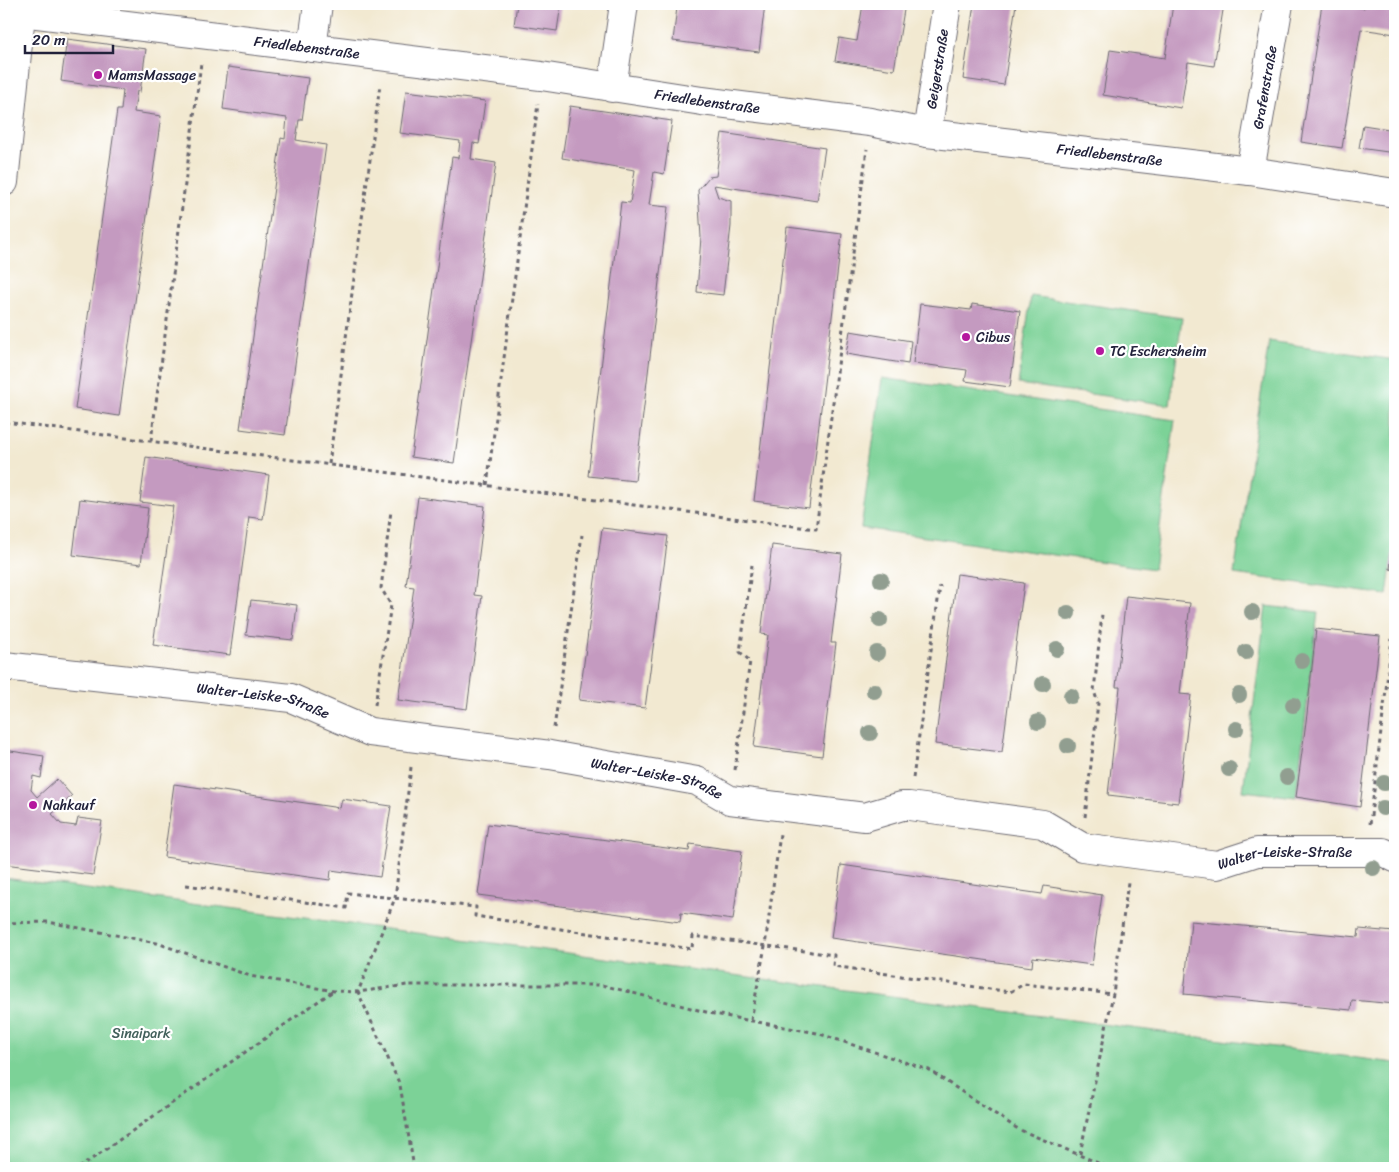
<svg xmlns="http://www.w3.org/2000/svg" width="1399" height="1172" font-family="Sriracha,sans-serif">
  <style>
    .green { fill: #7cd297; stroke: #4f7a69 }
    .building { fill: #c49ac0 }
    .lines { fill: none; stroke-linecap: round; stroke-linejoin: round }
    .minor-casing { stroke: #6b6870; stroke-width: 30 }
    .primary-casing { stroke: #6b6870; stroke-width: 30 }
    .path { stroke: #6b6870; stroke-width: 3; stroke-dasharray: 4 4; stroke-linecap: butt }
    .minor { stroke: #fff; stroke-width: 28 }
    .primary { stroke: #fff; stroke-width: 28 }
    .tree { fill: #919e90 }
    .poi-dot { fill: #b5179e; stroke: #fff; stroke-width: 2 }
    .labels { text-anchor: middle; stroke-width: 4.5; stroke-linejoin: round; paint-order: stroke }
    .street-label { font-size: 14px; fill: #22223b; stroke: #fff }
    .poi-label { font-size: 14px; fill: #22223b; stroke: #fff; text-anchor: start }
    .park-label { font-size: 14px; fill: #42605b; stroke: #fff }
  </style>
  <rect width="100%" height="100%" fill="#fff"/>
  <filter id="ink" filterUnits="userSpaceOnUse"><feTurbulence type="fractalNoise" baseFrequency=".02" numOctaves="2"/><feDisplacementMap in="SourceGraphic" scale="10" xChannelSelector="R" yChannelSelector="G"/><feConvolveMatrix kernelMatrix="1 2 1 2 8 2 1 2 1" color-interpolation-filters="sRGB"/></filter>
  <filter id="wash" filterUnits="userSpaceOnUse"><feTurbulence type="fractalNoise" baseFrequency=".0096" numOctaves="4" result="noise"/><feDisplacementMap in="SourceGraphic" scale="20" xChannelSelector="R" yChannelSelector="G"/><feGaussianBlur stdDeviation="1.12" result="paint"/><feColorMatrix in="noise" values="0 0 0 0 0 0 0 0 0 0 0 0 0 0 0 0 0 1.4 0 .05"/><feComposite in="paint" operator="in"/></filter>
  <g filter="url(#wash)">
    <rect width="100%" height="100%" fill="#f2e9d1"/>
    <g class="green">
      <path d="M 1031,296 L 1182,318 L 1170,405 L 1018,384 Z"/>
      <path d="M 1269,341 L 1395,360 L 1395,537 L 1387,595 L 1234,574 Z"/>
      <path d="M 882,378 L 1175,420 L 1154,569 L 861,528 Z"/>
      <path d="M 1266,606 L 1318,612 L 1296,797 L 1243,791 Z"/>
      <path d="M 4,878 L 1395,1063 L 1395,1168 L 4,1168 Z"/>
    </g>
    <g id="blocks">
      <g class="building">
        <path d="M 517,4 L 561,4 L 557,31 L 514,25 Z"/>
        <path d="M 662,4 L 765,4 L 759,52 L 673,41 L 677,7 Z"/>
        <path d="M 863,4 L 905,4 L 894,70 L 835,61 L 839,38 L 857,41 Z"/>
        <path d="M 974,4 L 1016,4 L 1004,85 L 963,79 Z"/>
        <path d="M 1173,4 L 1224,4 L 1214,66 L 1188,62 L 1181,108 L 1103,95 L 1110,50 L 1165,58 Z"/>
        <path d="M 1322,4 L 1364,8 L 1365,4 L 1395,4 L 1395,34 L 1361,29 L 1342,148 L 1301,142 Z"/>
        <path d="M 67,39 L 146,49 L 140,92 L 137,91 L 134,112 L 161,116 L 119,416 L 75,409 L 117,110 L 121,110 L 123,90 L 61,81 Z"/>
        <path d="M 228,67 L 308,78 L 302,120 L 299,120 L 296,140 L 326,145 L 285,435 L 240,429 L 281,138 L 285,139 L 287,118 L 223,109 Z"/>
        <path d="M 406,91 L 485,101 L 479,144 L 473,143 L 471,159 L 496,163 L 454,463 L 411,457 L 452,157 L 458,158 L 460,141 L 400,133 Z"/>
        <path d="M 570,106 L 672,121 L 664,174 L 654,172 L 649,205 L 668,207 L 635,481 L 588,476 L 621,202 L 630,203 L 635,170 L 562,158 Z"/>
        <path d="M 1363,125 L 1395,130 L 1395,153 L 1359,148 Z"/>
        <path d="M 722,133 L 825,148 L 817,201 L 714,185 L 718,197 L 731,201 L 731,226 L 723,295 L 697,292 L 701,237 L 698,190 L 709,177 L 716,176 Z"/>
        <path d="M 787,227 L 842,234 L 809,508 L 754,501 Z"/>
        <path d="M 920,304 L 971,310 L 972,304 L 1020,311 L 1010,387 L 965,381 L 967,370 L 913,363 Z"/>
        <path d="M 850,331 L 911,341 L 908,364 L 846,354 Z"/>
        <path d="M 146,457 L 269,475 L 263,519 L 249,517 L 230,655 L 153,645 L 173,506 L 140,502 Z"/>
        <path d="M 418,497 L 485,506 L 474,595 L 482,596 L 467,709 L 398,700 L 414,587 L 406,586 Z"/>
        <path d="M 80,499 L 148,508 L 141,564 L 73,555 Z"/>
        <path d="M 602,528 L 668,536 L 645,708 L 579,700 Z"/>
        <path d="M 1394,543 L 1395,543 L 1395,570 L 1390,569 Z"/>
        <path d="M 772,545 L 842,554 L 831,643 L 836,643 L 822,756 L 754,747 L 768,635 L 761,634 Z"/>
        <path d="M 957,574 L 1024,583 L 1002,752 L 935,744 Z"/>
        <path d="M 1126,596 L 1190,603 L 1180,694 L 1191,695 L 1178,803 L 1108,795 L 1120,687 L 1116,687 Z"/>
        <path d="M 251,600 L 297,605 L 293,640 L 246,635 Z"/>
        <path d="M 1316,629 L 1380,636 L 1360,807 L 1296,797 L 1307,714 Z"/>
        <path d="M 4,750 L 44,756 L 41,778 L 33,776 L 31,790 L 37,797 L 57,779 L 72,796 L 52,814 L 61,824 L 76,826 L 78,818 L 102,821 L 93,875 L 4,864 Z"/>
        <path d="M 174,784 L 340,808 L 342,799 L 391,806 L 380,877 L 331,870 L 330,880 L 164,857 Z"/>
        <path d="M 488,824 L 689,851 L 690,844 L 742,851 L 733,920 L 681,913 L 680,922 L 478,895 Z"/>
        <path d="M 841,865 L 1042,894 L 1044,886 L 1102,895 L 1092,965 L 1033,957 L 1032,967 L 831,938 Z"/>
        <path d="M 1191,921 L 1358,937 L 1359,929 L 1395,932 L 1395,1004 L 1352,1000 L 1351,1010 L 1184,994 Z"/>
      </g>
    </g>
  </g>
  <g filter="url(#ink)">
    <use href="#blocks" fill-opacity="0" stroke="#6b6870" stroke-width="1"/>
    <g class="lines">
      <g class="minor-casing">
        <g id="minor">
          <path id="s1" d="M 21,12 L 541,76 L 702,101 L 870,122 L 927,133 L 1250,171 L 1395,193"/>
          <path d="M 312,48 L 318,4"/>
          <path d="M 612,88 L 624,4"/>
          <path id="s2" d="M 927,133 L 947,4"/>
          <path id="s3" d="M 1250,171 L 1279,4"/>
          <path id="s4" d="M 4,666 L 291,698 L 370,732 L 550,755 L 697,781 L 730,800 L 865,817 L 902,806 L 909,806 L 1043,824 L 1082,847 L 1217,865 L 1257,852 L 1383,852 L 1395,858"/>
        </g>
      </g>
      <g class="primary-casing">
        <path id="primary" d="M 4,182 L 22,4"/>
      </g>
      <g class="path">
        <path d="M 5,422 L 816,529 L 867,149"/>
        <path d="M 151,441 L 201,63"/>
        <path d="M 329,464 L 380,85"/>
        <path d="M 487,485 L 538,104"/>
        <path d="M 375,705 L 391,605 L 381,588 L 391,511"/>
        <path d="M 554,728 L 582,535"/>
        <path d="M 411,767 L 395,898 L 358,992 L 400,1085 L 414,1168"/>
        <path d="M 735,770 L 750,661 L 740,652 L 752,565"/>
        <path d="M 913,778 L 940,586"/>
        <path d="M 1085,817 L 1098,703 L 1094,691 L 1102,614"/>
        <path d="M 1370,824 L 1392,639"/>
        <path d="M 186,885 L 346,908 L 348,893 L 476,907 L 475,916 L 692,949 L 693,936 L 834,955 L 833,966 L 1010,992 L 1024,984 L 1113,994"/>
        <path d="M 4,923 L 48,922 L 157,943 L 250,976 L 334,991 L 358,992 L 407,985 L 602,985 L 714,1014 L 817,1033 L 929,1070 L 1018,1129 L 1110,1168"/>
        <path d="M 751,1020 L 765,946 L 780,834"/>
        <path d="M 1080,1154 L 1113,994 L 1128,882"/>
        <path d="M 79,1168 L 333,991"/>
      </g>
      <use href="#minor" class="minor"/>
      <use href="#primary" class="primary"/>
    </g>
    <g class="tree">
      <circle cx="881" cy="580" r="8"/>
      <circle cx="1252" cy="612" r="8"/>
      <circle cx="1068" cy="613" r="8"/>
      <circle cx="880" cy="620" r="8"/>
      <circle cx="1057" cy="649" r="8"/>
      <circle cx="1246" cy="652" r="8"/>
      <circle cx="877" cy="653" r="8"/>
      <circle cx="1302" cy="661" r="8"/>
      <circle cx="1043" cy="684" r="8"/>
      <circle cx="874" cy="691" r="8"/>
      <circle cx="1239" cy="695" r="8"/>
      <circle cx="1071" cy="696" r="8"/>
      <circle cx="1293" cy="705" r="8"/>
      <circle cx="1038" cy="722" r="8"/>
      <circle cx="1236" cy="729" r="8"/>
      <circle cx="870" cy="733" r="8"/>
      <circle cx="1068" cy="746" r="8"/>
      <circle cx="1229" cy="769" r="8"/>
      <circle cx="1287" cy="777" r="8"/>
      <circle cx="1384" cy="783" r="8"/>
      <circle cx="1383" cy="808" r="8"/>
      <circle cx="1373" cy="868" r="8"/>
    </g>
  </g>
  <g class="poi-dot">
    <circle cx="98" cy="75" r="5"/>
    <circle cx="966" cy="337" r="5"/>
    <circle cx="1100" cy="351" r="5"/>
    <circle cx="33" cy="805" r="5"/>
  </g>
  <g class="labels">
    <g class="street-label">
      <text dy="5" stroke="none"><textPath href="#s1" startOffset="288">Friedlebenstraße</textPath></text>
      <text dy="5" stroke="none"><textPath href="#s2" startOffset="65">Geigerstraße</textPath></text>
      <text dy="5" stroke="none"><textPath href="#s3" startOffset="85">Grafenstraße</textPath></text>
      <text dy="5" stroke="none"><textPath href="#s1" startOffset="692">Friedlebenstraße</textPath></text>
      <text dy="5" stroke="none"><textPath href="#s1" startOffset="1098">Friedlebenstraße</textPath></text>
      <text dy="5" stroke="none"><textPath href="#s4" startOffset="262">Walter-Leiske-Straße</textPath></text>
      <text dy="5" stroke="none"><textPath href="#s4" startOffset="666">Walter-Leiske-Straße</textPath></text>
      <text dy="5" stroke="none"><textPath href="#s4" startOffset="1311">Walter-Leiske-Straße</textPath></text>
    </g>
    <g class="poi-label">
      <text x="108" y="80">MamsMassage</text>
      <text x="976" y="342">Cibus</text>
      <text x="1110" y="356">TC Eschersheim</text>
      <text x="43" y="810">Nahkauf</text>
    </g>
    <g class="park-label">
      <text x="141" y="1038">Sinaipark</text>
    </g>
  </g>
  <rect width="1399" height="1172" fill="none" stroke="#fff" stroke-width="20"/>
  <path d="M25 45v8h88v-8" fill="none" stroke="#22223b" stroke-width="2.5"/>
  <text x="32" y="45" font-size="15" fill="#22223b" stroke="#ffffff" stroke-width="4" paint-order="stroke">20 m</text>
</svg>
